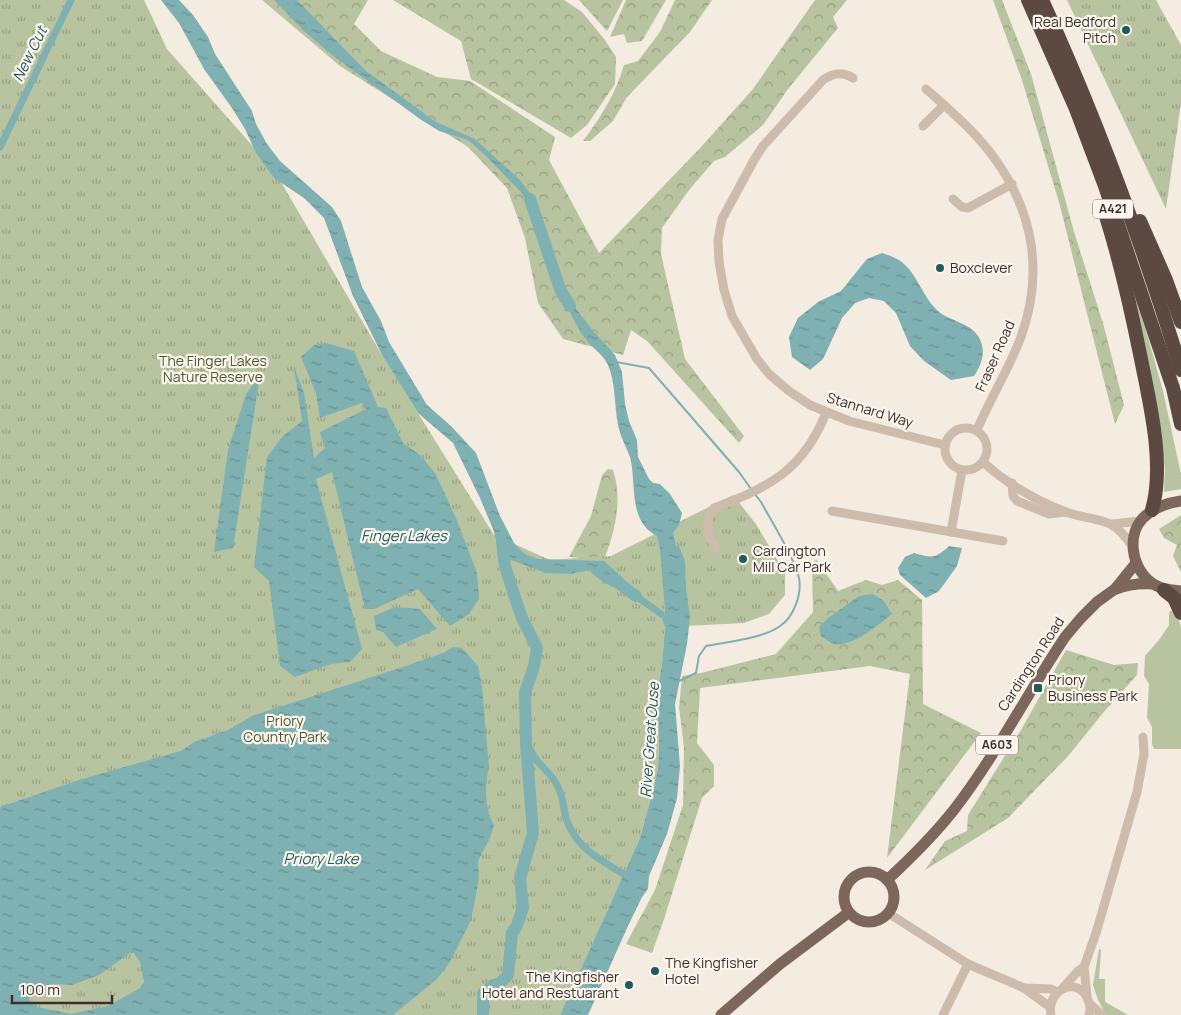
<svg xmlns="http://www.w3.org/2000/svg" width="1181" height="1015" font-family="Manrope,sans-serif">
  <style>
    .grass { fill: #b8c4a0 }
    .forest { fill: url(#forest-crowns) }
    .park { fill: url(#park-tufts) }
    .water { fill: url(#water-ripples); fill-rule: evenodd }
    .lines { fill: none; stroke-linecap: round; stroke-linejoin: round }
    .stream { stroke: #7fb0b2; stroke-width: 2 }
    .canal { stroke: #7fb0b2; stroke-width: 7 }
    .river { stroke: #7fb0b2; stroke-width: 12 }
    .minor { stroke: #cdbbac; stroke-width: 9 }
    .major { stroke: #7d675c; stroke-width: 11 }
    .highway { stroke: #5c4a42; stroke-width: 14 }
    .poi-dot { fill: #1f5a5e; stroke: #fbf5ee; stroke-width: 2 }
    .labels { text-anchor: middle; stroke-width: 4.5; stroke-linejoin: round; paint-order: stroke }
    .shield { fill: #fbf5ee; stroke: #756b66; stroke-width: 1 }
    .shield-label { font-size: 12px; font-weight: bold; fill: #3b302b }
    .poi-label { font-size: 14px; fill: #3b302b; stroke: #fbf5ee; text-anchor: start }
    .street-label { font-size: 14px; fill: #3b302b; stroke: #fbf5ee }
    .park-label { font-size: 14px; fill: #4a5a2e; stroke: #fbf5ee }
    .water-label { font-size: 15px; font-style: italic; fill: #1f5a5e; stroke: #fbf5ee }
  </style>
  <defs>
    <pattern id="forest-crowns" width="20" height="18" patternUnits="userSpaceOnUse" patternTransform="scale(1.25)"><rect width="20" height="18" fill="#b8c4a0"/><path d="M2 6a3 3 0 1 1 6 0M12 15a3 3 0 1 1 6 0" fill="none" stroke="#97a083"/></pattern>
    <pattern id="park-tufts" width="24" height="20" patternUnits="userSpaceOnUse" patternTransform="scale(1.25)"><rect width="24" height="20" fill="#b8c4a0"/><path d="M3 7l-1-3M5 7V3M7 7l1-3M15 17l-1-3M17 17v-4M19 17l1-3" fill="none" stroke="#97a083"/></pattern>
    <pattern id="water-ripples" width="26" height="14" patternUnits="userSpaceOnUse" patternTransform="scale(1.25)"><rect width="26" height="14" fill="#7fb0b2"/><path d="M2 4q2-2 4 0t4 0M15 11q2-2 4 0t4 0" fill="none" stroke="#699091"/></pattern>
  </defs>
  <rect width="100%" height="100%" fill="#f4ebe1"/>
  <g class="grass">
    <path d="M 1122,245 L 1163,391 L 1181,474 L 1181,489 L 1164,492 L 1165,469 L 1159,424 Z"/>
    <path d="M 1174,609 L 1179,620 L 1181,628 L 1181,749 L 1154,749 L 1152,744 L 1152,727 L 1147,718 L 1149,684 L 1144,676 L 1145,656 L 1159,640 L 1169,625 L 1169,612 Z"/>
    <path d="M 1099,949 L 1101,950 L 1099,979 L 1105,979 L 1105,1002 L 1128,1015 L 1106,1015 L 1098,1000 L 1093,985 Z"/>
  </g>
  <g class="forest">
    <path d="M 262,0 L 368,0 L 354,24 L 381,51 L 437,77 L 470,81 L 555,137 L 549,160 L 599,253 L 702,146 L 753,89 L 815,0 L 847,0 L 833,17 L 838,28 L 788,89 L 763,125 L 725,157 L 714,161 L 689,190 L 662,228 L 661,254 L 685,359 L 744,436 L 739,443 L 647,341 L 631,330 L 623,355 L 563,339 L 538,303 L 525,238 L 507,188 L 468,147 L 340,66 Z"/>
    <path d="M 393,0 L 564,0 L 582,12 L 605,40 L 616,57 L 615,84 L 587,125 L 571,138 L 471,79 L 461,41 Z"/>
    <path d="M 579,0 L 623,0 L 607,31 Z"/>
    <path d="M 626,0 L 666,0 L 642,41 L 627,43 L 624,34 L 610,37 Z"/>
    <path d="M 675,0 L 712,0 L 690,32 L 627,97 L 613,121 L 590,141 L 583,141 C 601,117 616,93 624,65 L 638,61 L 660,32 Z"/>
    <path d="M 993,0 L 1002,0 L 1031,74 L 1074,232 L 1103,323 L 1124,405 L 1115,424 L 1059,202 L 1022,80 Z"/>
    <path d="M 608,469 L 613,470 C 623,500 615,531 604,560 L 569,557 L 591,516 L 602,475 Z"/>
    <path d="M 1181,515 L 1181,572 L 1173,556 L 1177,545 L 1164,538 L 1159,529 Z"/>
    <path d="M 816,559 L 838,591 L 866,580 L 882,585 L 898,580 L 922,600 L 923,704 L 981,733 L 887,858 L 910,674 L 870,666 L 700,688 L 697,743 L 714,765 L 714,786 L 702,798 L 664,919 L 652,953 L 626,944 L 655,890 L 683,805 L 684,747 L 679,708 L 682,676 L 701,673 L 776,654 L 813,612 L 812,566 Z"/>
    <path d="M 1066,650 L 1114,665 L 1138,663 L 1137,675 L 1103,713 L 1069,755 L 1008,818 L 925,870 L 945,841 L 967,831 L 968,815 L 1021,730 Z"/>
  </g>
  <g class="park">
    <path d="M 0,0 L 144,0 L 167,49 L 274,170 L 383,357 L 494,535 L 550,560 L 611,556 L 733,495 L 756,524 L 785,573 L 785,595 L 769,614 L 744,623 L 665,627 L 662,664 L 657,693 L 659,747 L 658,767 L 654,787 L 640,838 L 560,1015 L 0,1015 Z"/>
    <path d="M 1067,0 L 1156,0 L 1181,45 L 1181,102 L 1166,209 Z"/>
  </g>
  <g class="water">
    <path d="M 161,0 L 179,0 L 193,15 L 208,37 L 215,54 L 252,111 L 256,124 L 267,144 L 280,161 L 332,207 L 341,221 L 362,287 L 381,321 L 389,342 L 427,405 L 451,426 L 476,453 L 500,516 L 514,543 L 525,554 L 538,559 L 604,561 L 623,578 L 628,585 L 625,589 C 609,588 600,581 589,570 L 570,574 L 546,573 L 501,556 L 493,529 L 480,498 L 453,443 L 418,413 L 383,357 L 353,296 L 324,218 L 304,198 L 274,178 L 256,153 L 245,129 L 232,108 L 204,69 L 179,23 Z"/>
    <path d="M 274,0 L 297,0 L 366,71 L 436,122 L 475,139 L 520,180 L 535,200 L 545,243 L 535,213 L 520,191 L 484,154 L 468,140 L 439,131 L 420,119 L 332,55 L 304,31 Z"/>
    <path d="M 882,253 C 887,255 892,256 897,259 C 916,269 921,295 937,310 C 948,321 969,322 978,336 C 987,350 982,364 974,376 L 951,380 L 924,361 L 910,346 L 896,313 L 884,301 L 869,298 L 855,303 L 842,318 L 823,359 L 810,370 L 792,357 L 789,337 L 798,318 L 818,302 L 841,291 L 867,259 Z"/>
    <path d="M 560,288 L 594,332 L 615,355 L 622,372 L 625,404 L 629,421 L 637,440 L 638,457 L 649,479 L 653,483 L 660,484 L 670,494 L 682,513 L 679,525 L 673,533 L 676,546 L 679,546 L 685,561 L 686,588 L 690,617 L 687,644 L 675,704 L 680,766 L 677,798 L 667,834 L 649,876 L 648,889 L 642,897 L 628,926 L 588,1015 L 560,1015 L 640,838 L 654,787 L 658,767 L 659,747 L 657,693 L 662,664 L 665,627 L 662,619 L 665,615 L 665,610 L 660,549 L 657,536 C 627,521 637,482 630,457 C 626,446 620,436 618,425 C 614,404 616,384 608,365 C 604,356 594,349 588,342 C 576,327 567,307 560,288 Z"/>
    <path d="M 326,343 L 354,351 L 378,407 L 386,408 L 403,443 L 420,455 L 435,473 L 456,518 L 477,573 L 479,599 L 469,614 L 450,626 L 418,589 L 374,609 L 365,609 L 332,472 L 316,479 L 362,649 L 350,662 L 331,664 L 295,677 L 280,666 L 269,581 L 254,567 L 267,457 L 282,437 L 302,421 L 294,367 L 304,393 L 314,458 L 325,448 L 320,432 L 366,409 L 362,403 L 320,418 L 316,393 L 301,357 L 314,345 Z"/>
    <path d="M 260,375 L 233,548 L 214,552 L 228,450 L 246,394 Z"/>
    <path d="M 949,546 L 962,548 L 957,566 L 939,591 L 926,598 L 900,575 L 898,568 L 905,557 L 914,553 C 932,558 935,559 949,546 Z"/>
    <path d="M 873,594 L 884,601 L 892,614 C 878,625 850,650 831,643 C 828,641 824,638 821,636 L 819,627 L 828,618 L 859,596 Z"/>
    <path d="M 395,607 L 420,609 L 437,629 L 396,647 L 383,632 L 376,630 L 374,616 Z"/>
    <path d="M 453,647 L 462,648 L 478,666 L 482,686 L 489,768 C 484,786 485,809 494,825 L 490,838 L 478,861 L 479,879 L 471,920 L 450,962 L 437,979 L 393,1015 L 0,1015 L 0,807 L 82,779 L 181,751 L 194,742 L 228,730 L 252,716 L 406,666 L 443,653 ZM 130,953 L 134,953 L 140,962 L 144,982 L 140,988 L 108,1006 L 71,1014 L 37,1007 L 29,1000 L 31,992 L 41,986 L 54,984 L 72,985 L 99,975 Z"/>
  </g>
  <g class="lines">
    <g class="stream">
      <path d="M 616,362 L 649,368 L 739,472 L 751,489"/>
      <path d="M 677,682 L 696,673 L 699,656 L 706,646 C 726,642 765,638 780,626 C 794,617 802,594 799,578 C 793,555 773,524 761,502 L 754,493"/>
    </g>
    <g class="canal">
      <path d="M 0,147 L 71,0"/>
      <path d="M 636,596 L 661,614"/>
      <path d="M 526,743 C 530,749 534,757 539,763 C 546,771 554,777 558,787 C 564,799 563,809 567,821 C 578,851 606,863 632,879"/>
    </g>
    <g class="river">
      <path d="M 530,199 L 560,289 L 570,306"/>
      <path d="M 613,579 L 636,596"/>
      <path d="M 483,1015 L 483,993 L 494,985 L 500,983 L 508,975 L 512,933 L 517,925 L 523,908 L 520,878 L 533,833 L 526,743 L 525,693 L 534,666 L 537,648 L 522,618 L 514,595 L 505,566 L 502,542"/>
    </g>
    <g class="minor">
      <path d="M 853,78 C 842,71 833,73 823,80 L 763,146 L 754,160 L 722,219 L 718,240 L 719,262 L 724,290 L 732,316 L 757,359 L 769,374 L 789,391 L 810,405 L 849,421 L 945,445"/>
      <path d="M 926,89 C 944,105 963,121 979,139 C 1030,197 1047,264 1021,337 C 1009,369 990,399 977,430"/>
      <path d="M 923,126 L 944,105"/>
      <path d="M 953,199 L 962,207 L 968,208 L 1012,184"/>
      <circle cx="966" cy="449" r="21"/>
      <path d="M 983,462 C 1006,483 1037,501 1066,512 C 1098,523 1111,514 1132,546"/>
      <path d="M 1012,483 L 1013,496 L 1017,501 L 1049,514 L 1066,512"/>
      <path d="M 832,511 L 1003,541"/>
      <path d="M 1112,524 L 1140,521"/>
      <path d="M 951,532 L 962,470"/>
      <path d="M 715,548 C 707,532 703,524 714,508 C 770,487 803,470 826,413"/>
      <path d="M 888,913 L 968,964 L 1024,988 L 1050,1007"/>
      <path d="M 1024,988 L 1051,989 L 1057,992"/>
      <path d="M 1062,989 L 1078,971 L 1084,967"/>
      <path d="M 1087,996 L 1084,967 L 1096,933 L 1137,792 L 1144,754 L 1143,737"/>
      <path d="M 1090,1004 L 1102,1015"/>
      <path d="M 943,1015 L 968,964"/>
      <path d="M 1051,1015 C 1046,989 1079,975 1088,1000 C 1090,1005 1091,1010 1089,1015"/>
    </g>
    <g class="major">
      <path d="M 1181,501 C 1167,503 1153,508 1143,518 C 1125,537 1133,573 1155,585 C 1163,590 1172,590 1181,591"/>
      <path d="M 1116,589 C 1129,584 1139,583 1153,584"/>
      <circle cx="869" cy="897" r="25"/>
      <path d="M 887,880 C 911,858 933,836 953,811 C 995,757 1027,694 1065,637 L 1081,618 L 1097,602 L 1115,589 L 1136,563"/>
      <path d="M 721,1015 L 780,964 L 848,913"/>
    </g>
    <g class="highway">
      <path d="M 1028,0 L 1076,109 L 1105,186 L 1173,388 L 1181,424"/>
      <path d="M 1042,0 C 1097,120 1143,245 1181,370"/>
      <path d="M 1104,210 C 1120,259 1131,309 1141,359 C 1150,404 1165,465 1152,510"/>
      <path d="M 1140,221 L 1166,280 L 1181,322"/>
      <path d="M 1164,590 L 1174,598 L 1181,613"/>
    </g>
  </g>
  <g class="poi-dot">
    <circle cx="1126" cy="30" r="5"/>
    <circle cx="940" cy="268" r="5"/>
    <circle cx="743" cy="559" r="5"/>
    <rect x="1033" y="683" width="10" height="10" rx="2.5"/>
    <circle cx="655" cy="971" r="5"/>
    <circle cx="629" cy="985" r="5"/>
  </g>
  <g class="labels">
    <g class="shield">
      <rect x="1093" y="199.5" width="40" height="19" rx="4"/>
      <rect x="976" y="735.5" width="42" height="19" rx="4"/>
    </g>
    <g class="shield-label">
      <text x="1113" y="213">A421</text>
      <text x="997" y="749">A603</text>
    </g>
    <g class="poi-label">
      <text x="1116" y="27" text-anchor="end">Real Bedford<tspan x="1116" dy="16">Pitch</tspan></text>
      <text x="950" y="273">Boxclever</text>
      <text x="753" y="556">Cardington<tspan x="753" dy="16">Mill Car Park</tspan></text>
      <text x="1048" y="685">Priory<tspan x="1048" dy="16">Business Park</tspan></text>
      <text x="665" y="968">The Kingfisher<tspan x="665" dy="16">Hotel</tspan></text>
      <text x="619" y="982" text-anchor="end">The Kingfisher<tspan x="619" dy="16">Hotel and Restuarant</tspan></text>
    </g>
    <g class="street-label">
      <text transform="translate(995 356) rotate(-66)" y="5">Fraser Road</text>
      <text transform="translate(870 410) rotate(17)" y="5">Stannard Way</text>
      <text transform="translate(1031 664) rotate(-57)" y="5">Cardington Road</text>
    </g>
    <g class="park-label">
      <text x="213" y="366">The Finger Lakes<tspan x="213" dy="16">Nature Reserve</tspan></text>
      <text x="285" y="726">Priory<tspan x="285" dy="16">Country Park</tspan></text>
    </g>
    <g class="water-label">
      <text transform="translate(30 54) rotate(-64)" y="5">New Cut</text>
      <text x="404" y="541">Finger Lakes</text>
      <text transform="translate(650 740) rotate(-86)" y="5">River Great Ouse</text>
      <text x="321" y="864">Priory Lake</text>
    </g>
  </g>
  <path d="M12 995v8h100v-8" fill="none" stroke="#3b302b" stroke-width="2.5"/>
  <text x="20" y="995" font-size="15" fill="#3b302b" stroke="#fbf5ee" stroke-width="4" paint-order="stroke">100 m</text>
</svg>
